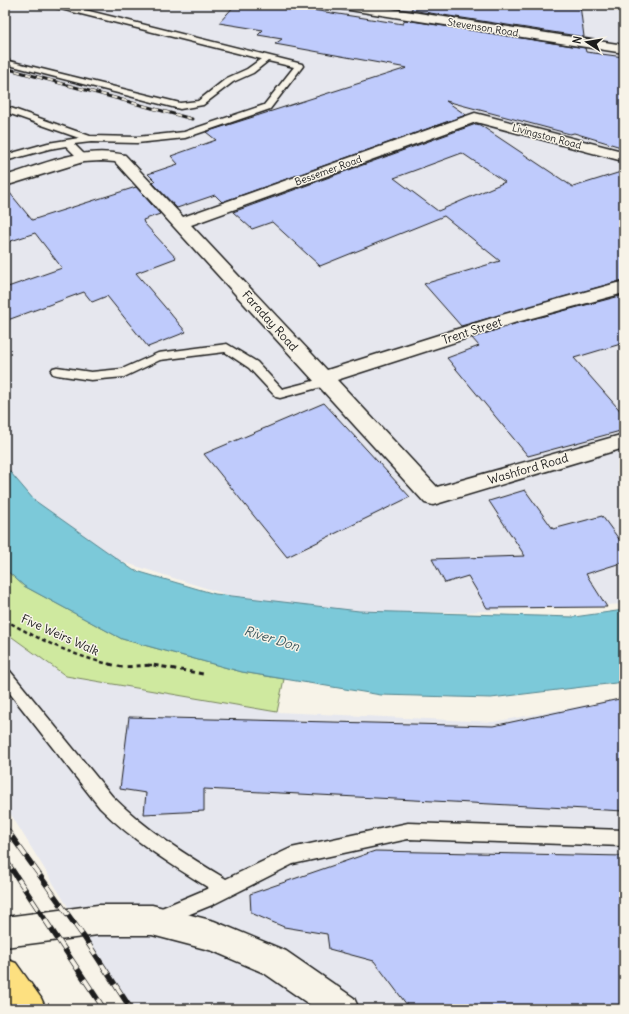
<svg xmlns="http://www.w3.org/2000/svg" width="629" height="1014" font-family="Delius,sans-serif">
  <style>
    .built { fill: #e6e7ee }
    .green { fill: #cfe99f; stroke: #76825e }
    .water { fill: #7bc9d9; stroke: #55848d }
    .building { fill: #bfcbfc; stroke: #1c1c1c; fill-rule: evenodd }
    .lines { fill: none; stroke-linecap: round; stroke-linejoin: round }
    .service-casing { stroke: #1c1c1c; stroke-width: 3 }
    .minor-casing { stroke: #1c1c1c; stroke-width: 3 }
    .primary-casing { stroke: #1c1c1c; stroke-width: 3 }
    .path-far1 { stroke: #1c1c1c; stroke-width: 2.5; stroke-dasharray: 4 3; stroke-linecap: butt }
    .path { stroke: #1c1c1c; stroke-width: 3; stroke-dasharray: 5 4; stroke-linecap: butt }
    .service { fill: #f7f3e8; fill-rule: evenodd }
    .minor { fill: #f7f3e8; fill-rule: evenodd }
    .primary { fill: #fde080; fill-rule: evenodd }
    .rail-far1-casing { stroke: #1c1c1c; stroke-width: 3 }
    .rail-casing { stroke: #1c1c1c; stroke-width: 5.5 }
    .rail-far1 { stroke: #f7f3e8; stroke-width: 2; stroke-dasharray: 5.5; stroke-linecap: butt }
    .rail { stroke: #f7f3e8; stroke-width: 4; stroke-dasharray: 12; stroke-linecap: butt }
    .labels { text-anchor: middle; stroke-width: 3; stroke-linejoin: round; paint-order: stroke }
    .far-street-label { font-size: 10px; fill: #1c1c1c; stroke: #f7f3e8 }
    .street-label { font-size: 12px; fill: #1c1c1c; stroke: #f7f3e8 }
    .water-label { font-size: 13px; font-style: italic; fill: #3d595e; stroke: #f7f3e8 }
  </style>
  <rect width="100%" height="100%" fill="#f7f3e8"/>
  <filter id="ink" filterUnits="userSpaceOnUse"><feTurbulence type="fractalNoise" baseFrequency=".025" numOctaves="2"/><feDisplacementMap in="SourceGraphic" scale="8" xChannelSelector="R" yChannelSelector="G"/><feConvolveMatrix kernelMatrix="1 2 1 2 8 2 1 2 1" color-interpolation-filters="sRGB"/></filter>
  <g filter="url(#ink)">
    <g class="built">
      <path d="M 5,5 L 624,5 L 624,604 L 466,612 L 282,612 L 72,546 L 5,478 Z"/>
      <path d="M 5,632 L 66,676 L 277,712 L 493,722 L 624,698 L 624,1009 L 131,1009 L 5,805 Z"/>
    </g>
    <path class="green" d="M 5,569 L 24,586 L 122,639 L 242,672 L 284,679 L 277,712 L 66,676 L 5,632 Z"/>
    <path class="water" d="M 5,466 L 34,500 L 133,570 L 215,594 L 359,611 L 574,617 L 624,610 L 624,682 L 491,698 L 381,695 L 242,672 L 122,639 L 24,586 L 5,569 Z"/>
    <g class="building">
      <path d="M 235,5 L 280,5 L 403,24 L 405,20 L 585,48 L 586,52 L 624,57 L 624,147 L 621,147 L 574,133 L 570,134 L 446,101 L 466,115 L 222,202 L 215,195 L 177,208 L 152,182 L 155,181 L 148,174 L 178,164 L 171,156 L 216,140 L 206,132 L 407,68 L 275,44 L 282,39 L 258,35 L 263,30 L 219,23 Z"/>
      <path d="M 414,5 L 507,5 L 539,9 L 538,5 L 580,5 L 584,37 L 411,10 Z"/>
      <path d="M 476,124 L 480,125 L 573,187 L 624,171 L 624,280 L 461,326 L 424,284 L 500,261 L 444,216 L 320,266 L 272,222 L 252,229 L 233,212 ZM 462,153 L 505,182 L 438,211 L 394,178 Z"/>
      <path d="M 5,187 L 32,220 L 136,187 L 160,214 L 143,220 L 144,223 L 176,258 L 136,273 L 186,332 L 148,347 L 107,296 L 92,302 L 84,292 L 5,321 L 5,288 L 62,268 L 35,233 L 5,243 Z"/>
      <path d="M 624,295 L 624,343 L 574,358 L 624,415 L 624,430 L 528,456 L 447,358 L 479,346 L 472,338 L 517,323 Z"/>
      <path d="M 324,403 L 410,497 L 287,557 L 204,454 Z"/>
      <path d="M 525,490 L 553,529 L 602,516 L 624,546 L 624,562 L 586,574 L 607,607 L 487,608 L 468,576 L 445,583 L 432,559 L 525,556 L 489,501 Z"/>
      <path d="M 624,698 L 624,811 L 204,789 L 204,811 L 144,814 L 146,793 L 120,789 L 129,717 L 493,726 Z"/>
      <path d="M 375,851 L 624,856 L 624,1009 L 410,1009 L 374,961 L 329,949 L 327,934 L 284,927 L 251,913 L 250,894 Z"/>
    </g>
    <g class="lines">
      <g class="service-casing">
        <g id="service">
          <path d="M 52,5 L 65,5 L 302,64 L 303,66 L 270,109 L 185,138 L 137,143 L 91,142 L 74,144 L 87,157 L 82,160 L 79,159 L 66,146 L 49,149 L 5,161 L 5,155 L 48,143 L 79,138 L 5,112 L 5,106 L 90,136 L 137,137 L 184,132 L 264,105 L 294,67 L 268,61 L 253,73 L 233,82 L 203,105 L 180,109 L 5,64 L 5,60 L 180,103 L 198,101 L 227,78 L 247,69 L 261,59 L 53,7 Z"/>
          <path d="M 227,344 L 257,362 L 282,389 L 325,378 L 329,379 L 331,382 L 329,385 L 280,398 L 276,397 L 249,368 L 225,352 L 160,360 L 124,377 L 91,380 L 57,375 L 53,374 L 51,371 L 53,368 L 57,367 L 91,372 L 122,369 L 158,353 Z"/>
          <path d="M 5,669 L 10,671 L 112,796 C 146,830 186,855 226,879 L 291,848 L 408,823 L 624,830 L 624,846 L 408,839 L 293,864 L 212,905 L 158,927 L 152,924 L 149,918 L 152,912 L 209,888 C 170,864 132,840 100,808 L 5,687 Z"/>
        </g>
      </g>
      <g class="minor-casing">
        <g id="minor">
          <path d="M 337,5 L 367,5 L 624,45 L 624,53 L 343,9 L 339,8 Z"/>
          <path d="M 475,113 L 618,150 L 624,148 L 624,158 L 619,160 L 476,122 L 191,225 L 327,370 L 505,314 L 624,281 L 624,293 L 517,322 L 337,380 L 437,487 L 624,434 L 624,448 L 433,505 L 425,503 L 115,162 L 101,161 L 83,162 L 5,186 L 5,176 C 44,164 84,145 125,155 L 183,217 Z"/>
          <path d="M 98,905 L 152,905 L 214,921 L 286,951 L 354,998 L 359,1009 L 316,1009 L 264,973 L 213,951 L 152,935 L 98,935 L 5,947 L 5,917 Z"/>
        </g>
      </g>
      <g class="primary-casing">
        <path id="primary" d="M 5,959 L 16,963 L 41,998 L 46,1009 L 11,1009 L 5,1001 Z"/>
      </g>
      <g class="path-far1">
        <path d="M 5,620 C 40,640 75,657 114,665"/>
        <path d="M 148,665 L 155,665"/>
      </g>
      <path class="path" d="M 109,664 L 122,667 L 153,665 L 203,674"/>
      <use href="#service" class="service"/>
      <use href="#minor" class="minor"/>
      <use href="#primary" class="primary"/>
      <g class="rail-far1-casing">
        <path id="rail-far1" d="M 5,68 L 192,119"/>
      </g>
      <g class="rail-casing">
        <g id="rail">
          <path d="M 5,827 L 84,937 L 131,1009"/>
          <path d="M 5,859 L 104,1009"/>
        </g>
      </g>
      <use href="#rail-far1" class="rail-far1"/>
      <use href="#rail" class="rail"/>
    </g>
  </g>
  <g class="labels">
    <g class="far-street-label">
      <text transform="translate(483 27) rotate(9)" y="4">Stevenson Road</text>
      <text transform="translate(547 136) rotate(15)" y="4">Livingston Road</text>
      <text transform="translate(328 170) rotate(-20)" y="4">Bessemer Road</text>
    </g>
    <g class="street-label">
      <text transform="translate(270 321) rotate(48)" y="4">Faraday Road</text>
      <text transform="translate(472 331) rotate(-18)" y="4">Trent Street</text>
      <text transform="translate(528 469) rotate(-16)" y="4">Washford Road</text>
      <text transform="translate(60 635) rotate(24)" y="4">Five Weirs Walk</text>
    </g>
    <g class="water-label">
      <text transform="translate(272 638) rotate(17)" y="5">River Don</text>
    </g>
  </g>
  <rect width="629" height="1014" fill="none" stroke="#f7f3e8" stroke-width="20"/>
  <rect x="10" y="10" width="609" height="994" fill="none" stroke="#1c1c1c" stroke-width="1.5" filter="url(#ink)"/>
  <g transform="translate(587 42) rotate(282)" stroke="#f7f3e8" stroke-width="3" paint-order="stroke">
  <path d="M0-3L7 15L0 10L-7 15Z" fill="#1c1c1c"/>
  <text y="-6" font-size="11" font-weight="bold" text-anchor="middle" fill="#1c1c1c">N</text>
  </g>
</svg>
